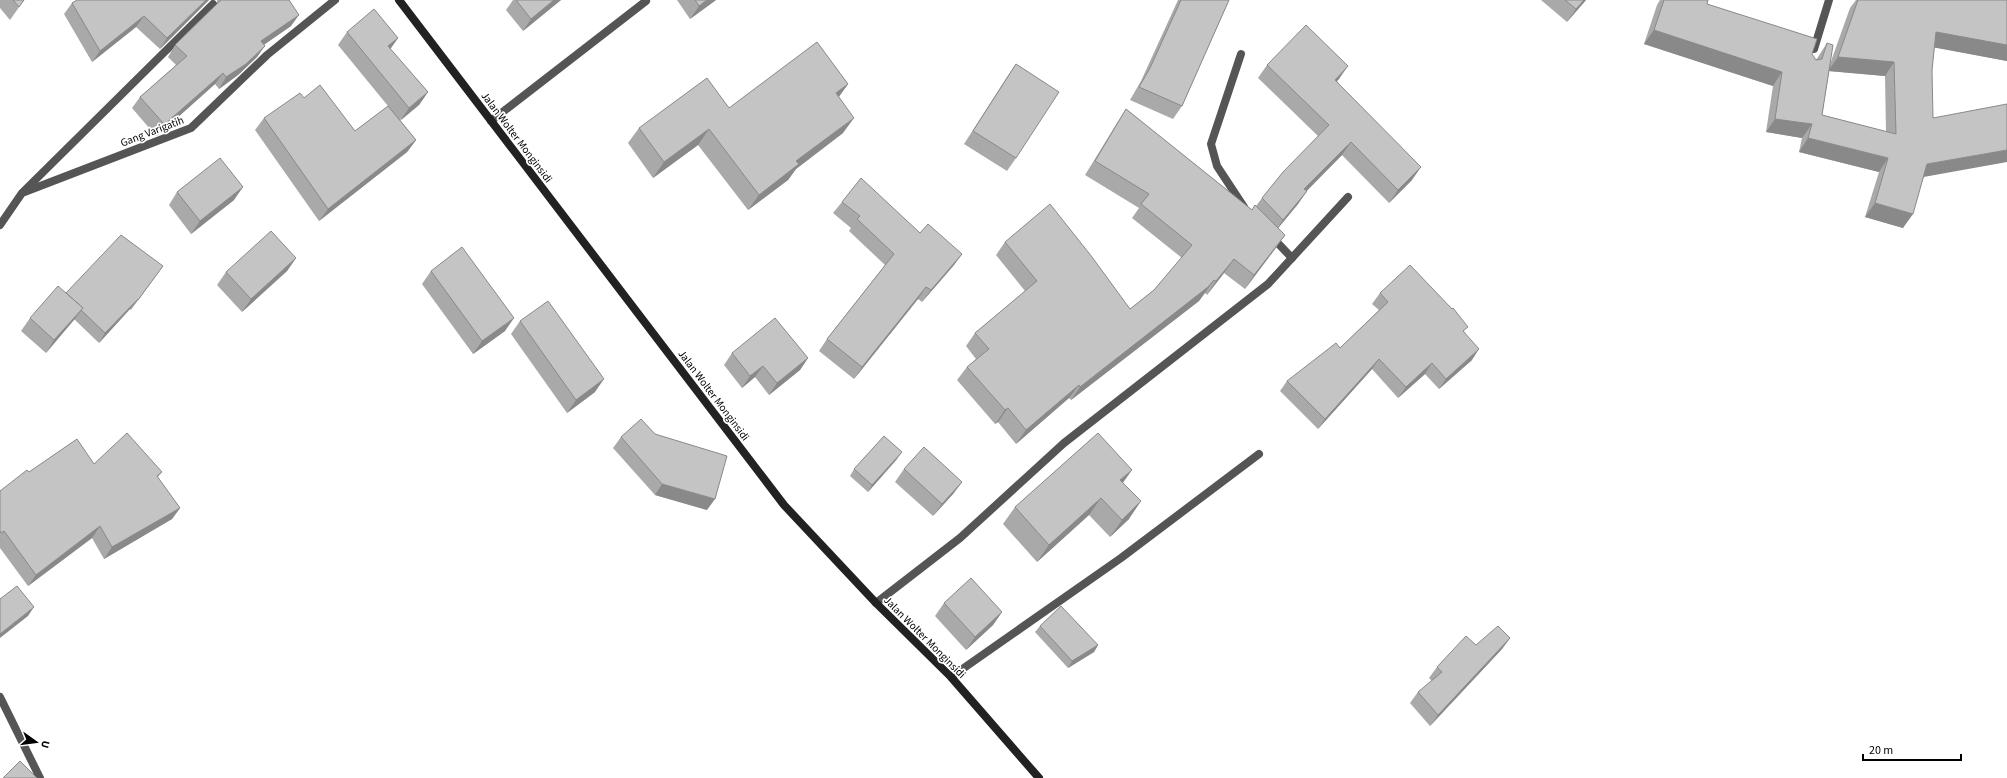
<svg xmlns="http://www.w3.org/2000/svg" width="2007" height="778" font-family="'Source Sans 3',sans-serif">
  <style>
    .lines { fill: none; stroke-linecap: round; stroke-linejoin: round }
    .service { stroke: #555; stroke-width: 8 }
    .minor { stroke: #555; stroke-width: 8 }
    .secondary { stroke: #222; stroke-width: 8 }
    .wall { fill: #a9a9a9; fill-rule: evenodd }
    .shaded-wall { fill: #898989 }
    .building { fill: #c4c4c4; stroke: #898989 }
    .labels { text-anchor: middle; stroke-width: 3.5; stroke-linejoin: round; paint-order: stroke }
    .street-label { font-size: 11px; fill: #000; stroke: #fff }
  </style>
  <rect width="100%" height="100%" fill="#fff"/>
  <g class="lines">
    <path class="service" d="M 491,121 L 646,1"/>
    <g class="minor">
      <path d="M 1814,49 L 1829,0"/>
      <path d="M 1241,54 L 1211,144 L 1217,166 L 1244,207"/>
      <path d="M 24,191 L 213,4"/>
      <path d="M 0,225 L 22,193 L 191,128 L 267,55 L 335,0"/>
      <path d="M 1272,237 L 1292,258"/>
      <path d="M 876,603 L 960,538 L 1064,443 L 1268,284 L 1348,197"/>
      <path d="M 951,677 L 1121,558 L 1259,454"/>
      <path d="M 0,697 L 40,778"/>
    </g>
    <path class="secondary" d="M 399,0 L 784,505 L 876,603 L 951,677 L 1039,778"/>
  </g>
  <g class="wall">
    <path d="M 0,0 L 24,0 L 10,20 L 0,8 Z"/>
    <path d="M 77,0 L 209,0 L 160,49 L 136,27 L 92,62 L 64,14 L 72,3 Z"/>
    <path d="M 216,0 L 289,0 L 291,26 L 264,45 L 257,57 L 238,75 L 219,89 L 215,84 L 158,135 L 156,136 L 132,108 L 140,97 L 176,65 L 168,57 L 175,45 L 217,4 L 217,0 Z"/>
    <path d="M 513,0 L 561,0 L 523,31 L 506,10 Z"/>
    <path d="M 677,0 L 716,0 L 690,19 Z"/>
    <path d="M 1178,0 L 1229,0 L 1182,106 L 1173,119 L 1130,100 L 1141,81 Z"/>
    <path d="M 1541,0 L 1586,0 L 1567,22 Z"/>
    <path d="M 1660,0 L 1708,0 L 1707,4 L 1812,54 L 1816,60 L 1827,43 L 1830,64 L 1850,8 L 1856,0 L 2007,0 L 2007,61 L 1934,47 L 1924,177 L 1903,228 L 1865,217 L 1879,172 L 1799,152 L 1802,138 L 1766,132 L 1773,86 L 1644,44 L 1657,5 ZM 1829,71 L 1885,76 L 1886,132 L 1822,115 Z"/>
    <path d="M 347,32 L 398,38 L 390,49 L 428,92 L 419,105 L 400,120 L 416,140 L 407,152 L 319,221 L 255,130 L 264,118 L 304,98 L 355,131 L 388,106 L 338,45 Z"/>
    <path d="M 1016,64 L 1016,158 L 1007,171 L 964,144 L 1007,77 Z"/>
    <path d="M 1267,65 L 1339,79 L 1337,81 L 1412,180 L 1389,203 L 1342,155 L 1306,191 L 1307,191 L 1298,204 L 1278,228 L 1285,235 L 1275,249 L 1245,289 L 1224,273 L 1207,295 L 1205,293 L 1199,301 L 1071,400 L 1069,398 L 1016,444 L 998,422 L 995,424 L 957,380 L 967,367 L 976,359 L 966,346 L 975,333 L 1025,291 L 996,255 L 1005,242 L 1130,309 L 1154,290 L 1182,258 L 1132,218 L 1139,208 L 1085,175 L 1117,123 L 1126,109 L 1252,210 L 1256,206 L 1262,198 L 1318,136 L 1258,78 Z"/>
    <path d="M 848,84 L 839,97 L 843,133 L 796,169 L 788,180 L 748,210 L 698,145 L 653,178 L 628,143 L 639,128 Z"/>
    <path d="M 177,192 L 234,200 L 191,234 L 169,205 Z"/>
    <path d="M 842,202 L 920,233 L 962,254 L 954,265 L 922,302 L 918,299 L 854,379 L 819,351 L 827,339 L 885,265 L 849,231 L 851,228 L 833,213 Z"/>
    <path d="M 296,258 L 287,271 L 242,312 L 217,285 L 226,272 Z"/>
    <path d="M 163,266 L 131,310 L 130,309 L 99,343 L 74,319 L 46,353 L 21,331 L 30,318 L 66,293 Z"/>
    <path d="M 431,271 L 505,331 L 473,354 L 422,284 Z"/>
    <path d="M 1380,293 L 1465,332 L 1472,360 L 1439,389 L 1425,374 L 1398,398 L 1372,369 L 1318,429 L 1280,391 L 1287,381 L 1340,348 L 1379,310 L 1372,304 Z"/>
    <path d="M 520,321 L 595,392 L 567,413 L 511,334 Z"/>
    <path d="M 732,353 L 808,358 L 800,370 L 769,395 L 755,377 L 742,388 L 724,365 Z"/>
    <path d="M 621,437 L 707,510 L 655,495 L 613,448 Z"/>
    <path d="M 897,459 L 868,492 L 850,476 L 854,469 Z"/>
    <path d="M 94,464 L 162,472 L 157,478 L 180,508 L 172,519 L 104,559 L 92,538 L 28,586 L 0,548 L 0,491 L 29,472 Z"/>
    <path d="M 904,469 L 962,482 L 953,494 L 933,516 L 895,482 Z"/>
    <path d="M 1123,483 L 1129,519 L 1110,537 L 1089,515 L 1037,562 L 1003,524 L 1015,507 Z"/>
    <path d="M 944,603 L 1002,612 L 993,625 L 966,650 L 935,616 Z"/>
    <path d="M 1040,626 L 1098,645 L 1094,652 L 1068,668 L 1035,632 Z"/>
    <path d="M 1510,638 L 1502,649 L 1430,726 L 1410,703 L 1418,692 L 1432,681 L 1429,678 L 1437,667 L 1476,645 Z"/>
  </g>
  <g class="shaded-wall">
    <path d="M 206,0 L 209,0 L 160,49 L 167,38 Z"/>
    <path d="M 554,0 L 561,0 L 523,31 L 531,19 Z"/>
    <path d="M 707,0 L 716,0 L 690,19 L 699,6 Z"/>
    <path d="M 1584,0 L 1586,0 L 1567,22 L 1576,9 Z"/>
    <path d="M 299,15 L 291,26 L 253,52 L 261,41 Z"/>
    <path d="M 144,16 L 136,27 L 92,62 L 100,51 Z"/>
    <path d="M 1654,30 L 1782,72 L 1773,86 L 1644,44 Z"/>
    <path d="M 1936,32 L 2007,45 L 2007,61 L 1926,46 Z"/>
    <path d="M 398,38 L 389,51 L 388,46 Z"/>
    <path d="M 265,46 L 257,57 L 238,75 L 219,89 L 226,77 Z"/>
    <path d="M 1838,57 L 1894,62 L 1885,76 L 1828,71 Z"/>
    <path d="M 1348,66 L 1339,79 L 1327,92 L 1335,80 Z"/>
    <path d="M 223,73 L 215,84 L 158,135 L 156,136 L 164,124 Z"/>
    <path d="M 848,84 L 837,99 L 836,93 Z"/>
    <path d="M 428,92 L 419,105 L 400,121 L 409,108 Z"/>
    <path d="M 854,118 L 843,133 L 796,169 L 788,180 L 748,210 L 759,195 L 796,161 Z"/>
    <path d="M 1775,119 L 1812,124 L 1802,138 L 1766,132 Z"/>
    <path d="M 709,129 L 698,145 L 653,178 L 664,162 Z"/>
    <path d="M 1808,138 L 1888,158 L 1879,172 L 1799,152 Z"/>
    <path d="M 416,140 L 407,152 L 319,221 L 328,209 Z"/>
    <path d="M 1351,142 L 1342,155 L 1296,202 L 1304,189 Z"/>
    <path d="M 2007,150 L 2007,162 L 1918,178 L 1927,164 Z"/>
    <path d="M 1421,167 L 1412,180 L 1389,203 L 1398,190 Z"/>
    <path d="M 243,187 L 234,200 L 191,234 L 200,221 Z"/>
    <path d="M 1307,191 L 1298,204 L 1275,232 L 1283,220 Z"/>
    <path d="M 1875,203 L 1913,214 L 1903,228 L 1865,217 Z"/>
    <path d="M 1285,235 L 1275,249 L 1245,289 L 1254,275 Z"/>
    <path d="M 962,254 L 954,265 L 922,302 L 931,290 Z"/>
    <path d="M 296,258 L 287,271 L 242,312 L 251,299 Z"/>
    <path d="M 1234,259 L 1224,273 L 1207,295 L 1216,281 Z"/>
    <path d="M 1214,280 L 1199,301 L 1071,400 L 1080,387 Z"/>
    <path d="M 926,287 L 918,299 L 854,379 L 862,367 Z"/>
    <path d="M 137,300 L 130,309 L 99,343 L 105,333 Z"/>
    <path d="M 83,308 L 74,320 L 46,353 L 54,340 Z"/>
    <path d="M 514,318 L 505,331 L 473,354 L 482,341 Z"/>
    <path d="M 1479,349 L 1472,360 L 1439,389 L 1446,379 Z"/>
    <path d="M 808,358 L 800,370 L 769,395 L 777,383 Z"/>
    <path d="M 1379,359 L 1372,369 L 1318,429 L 1325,419 Z"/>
    <path d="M 1432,363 L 1425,374 L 1398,398 L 1406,387 Z"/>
    <path d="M 763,366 L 755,377 L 742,388 L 750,376 Z"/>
    <path d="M 604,379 L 595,392 L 567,413 L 576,400 Z"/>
    <path d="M 1079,385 L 1069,398 L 1016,444 L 1026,430 Z"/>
    <path d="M 1008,408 L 998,422 L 995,424 L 1005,410 Z"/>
    <path d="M 902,452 L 897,459 L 868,492 L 872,485 Z"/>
    <path d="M 1132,470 L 1120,487 L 1120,480 Z"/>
    <path d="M 962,482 L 953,494 L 933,516 L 942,504 Z"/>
    <path d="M 662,484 L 715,499 L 707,510 L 655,495 Z"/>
    <path d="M 1101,498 L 1089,515 L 1037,562 L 1049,545 Z"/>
    <path d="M 1141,501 L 1129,519 L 1110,537 L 1122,520 Z"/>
    <path d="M 180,508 L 172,519 L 104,559 L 112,547 Z"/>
    <path d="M 100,526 L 92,538 L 28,586 L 36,575 Z"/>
    <path d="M 34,607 L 28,616 L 0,638 L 0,634 Z"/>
    <path d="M 1002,612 L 993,625 L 966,650 L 975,637 Z"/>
    <path d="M 1510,638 L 1502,649 L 1430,726 L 1438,715 Z"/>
    <path d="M 1098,645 L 1094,652 L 1068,668 L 1072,661 Z"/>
  </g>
  <g class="building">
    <path d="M 13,0 L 24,0 L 19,7 Z"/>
    <path d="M 77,0 L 206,0 L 167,38 L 144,16 L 100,51 L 72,3 Z"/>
    <path d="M 221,0 L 289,0 L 299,15 L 261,41 L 265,46 L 246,64 L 226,77 L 223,73 L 165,124 L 164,124 L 140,97 L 187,56 L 175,45 Z"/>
    <path d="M 516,0 L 554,0 L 531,19 Z"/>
    <path d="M 695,0 L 707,0 L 699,6 Z"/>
    <path d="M 1181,0 L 1229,0 L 1182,106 L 1139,87 L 1150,68 Z"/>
    <path d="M 1565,0 L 1584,0 L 1576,9 Z"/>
    <path d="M 1664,0 L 1708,0 L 1707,4 L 1817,39 L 1812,54 L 1816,60 L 1822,59 L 1827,43 L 1833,45 L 1822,115 L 1896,134 L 1894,62 L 1838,57 L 1858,0 L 2007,0 L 2007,45 L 1936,32 L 1932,70 L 1933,118 L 2007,104 L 2007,150 L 1927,164 L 1913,214 L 1875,203 L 1888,158 L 1808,138 L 1812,124 L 1775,119 L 1782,72 L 1654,30 Z"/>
    <path d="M 374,9 L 398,38 L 388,46 L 428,92 L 409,108 L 347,32 Z"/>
    <path d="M 1306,25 L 1348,66 L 1335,80 L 1421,167 L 1398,190 L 1351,142 L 1304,189 L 1307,191 L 1283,220 L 1262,198 L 1283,172 L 1329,125 L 1267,65 Z"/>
    <path d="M 817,42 L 848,84 L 836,93 L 854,118 L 796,161 L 799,164 L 759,195 L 709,129 L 664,162 L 639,128 L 707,78 L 729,108 Z"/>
    <path d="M 1016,64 L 1059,92 L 1016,158 L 973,131 Z"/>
    <path d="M 320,85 L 355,131 L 388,106 L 416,140 L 328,209 L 264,118 L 300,93 L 304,98 Z"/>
    <path d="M 1126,109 L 1252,210 L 1255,205 L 1285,235 L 1254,275 L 1234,259 L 1216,281 L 1214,280 L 1208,287 L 1080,387 L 1079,385 L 1026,430 L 1008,408 L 1005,410 L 967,367 L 989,349 L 975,333 L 1037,281 L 1005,242 L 1050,204 L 1092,257 L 1130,309 L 1154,290 L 1192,245 L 1141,204 L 1149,194 L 1095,161 Z"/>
    <path d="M 220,158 L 243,187 L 200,221 L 177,192 Z"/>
    <path d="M 861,178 L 920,233 L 928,224 L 962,254 L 931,290 L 926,287 L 862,367 L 827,339 L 894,254 L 857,219 L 860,216 L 842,202 Z"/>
    <path d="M 271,231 L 296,258 L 251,299 L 226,272 Z"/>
    <path d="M 121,235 L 163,266 L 138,300 L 137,300 L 105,333 L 81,310 L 83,308 L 66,293 Z"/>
    <path d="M 462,247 L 514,318 L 482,341 L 431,271 Z"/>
    <path d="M 1410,265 L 1452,309 L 1453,308 L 1468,327 L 1463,331 L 1479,349 L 1446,379 L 1432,363 L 1406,387 L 1379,359 L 1325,419 L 1287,381 L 1336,343 L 1340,348 L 1388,302 L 1380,293 Z"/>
    <path d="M 58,286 L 83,308 L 54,340 L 30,318 Z"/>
    <path d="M 548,301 L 604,379 L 576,400 L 520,321 Z"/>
    <path d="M 775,318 L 808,358 L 777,383 L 763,366 L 750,376 L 732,353 Z"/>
    <path d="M 641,419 L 655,434 L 727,456 L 715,499 L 662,484 L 621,437 Z"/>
    <path d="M 127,433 L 162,472 L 157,476 L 180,508 L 112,547 L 100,526 L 36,575 L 4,531 L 1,533 L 0,531 L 0,491 L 27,470 L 29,472 L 77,439 L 94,464 Z"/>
    <path d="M 1098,433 L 1132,470 L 1120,480 L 1141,501 L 1122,520 L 1101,498 L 1049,545 L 1015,507 Z"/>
    <path d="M 884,436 L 902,452 L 872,485 L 854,469 Z"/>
    <path d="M 924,447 L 962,482 L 942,504 L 904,469 Z"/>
    <path d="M 971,578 L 1002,612 L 975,637 L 944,603 Z"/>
    <path d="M 17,586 L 34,607 L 0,634 L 0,599 Z"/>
    <path d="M 1061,606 L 1098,645 L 1072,661 L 1040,626 Z"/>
    <path d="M 1498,626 L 1510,638 L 1438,715 L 1418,692 L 1442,672 L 1437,667 L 1466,636 L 1476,645 Z"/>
    <path d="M 20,761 L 37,778 L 3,778 Z"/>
  </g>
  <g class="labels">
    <g class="street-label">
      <text transform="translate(152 131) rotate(-21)" y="4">Gang Varigatih</text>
      <text transform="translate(517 137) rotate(53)" y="4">Jalan Wolter Monginsidi</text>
      <text transform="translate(714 395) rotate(53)" y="4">Jalan Wolter Monginsidi</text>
      <text transform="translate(925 637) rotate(45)" y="4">Jalan Wolter Monginsidi</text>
    </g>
  </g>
  <g transform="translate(36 742) rotate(104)" stroke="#ffffff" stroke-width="3" paint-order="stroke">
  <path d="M0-3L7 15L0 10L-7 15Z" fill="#000000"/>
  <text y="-6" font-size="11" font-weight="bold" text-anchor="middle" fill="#000000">U</text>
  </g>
  <path d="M1863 754v6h98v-6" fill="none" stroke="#000000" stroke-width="2"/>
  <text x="1869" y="754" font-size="12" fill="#000000" stroke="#ffffff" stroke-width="3" paint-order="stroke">20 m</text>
</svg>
